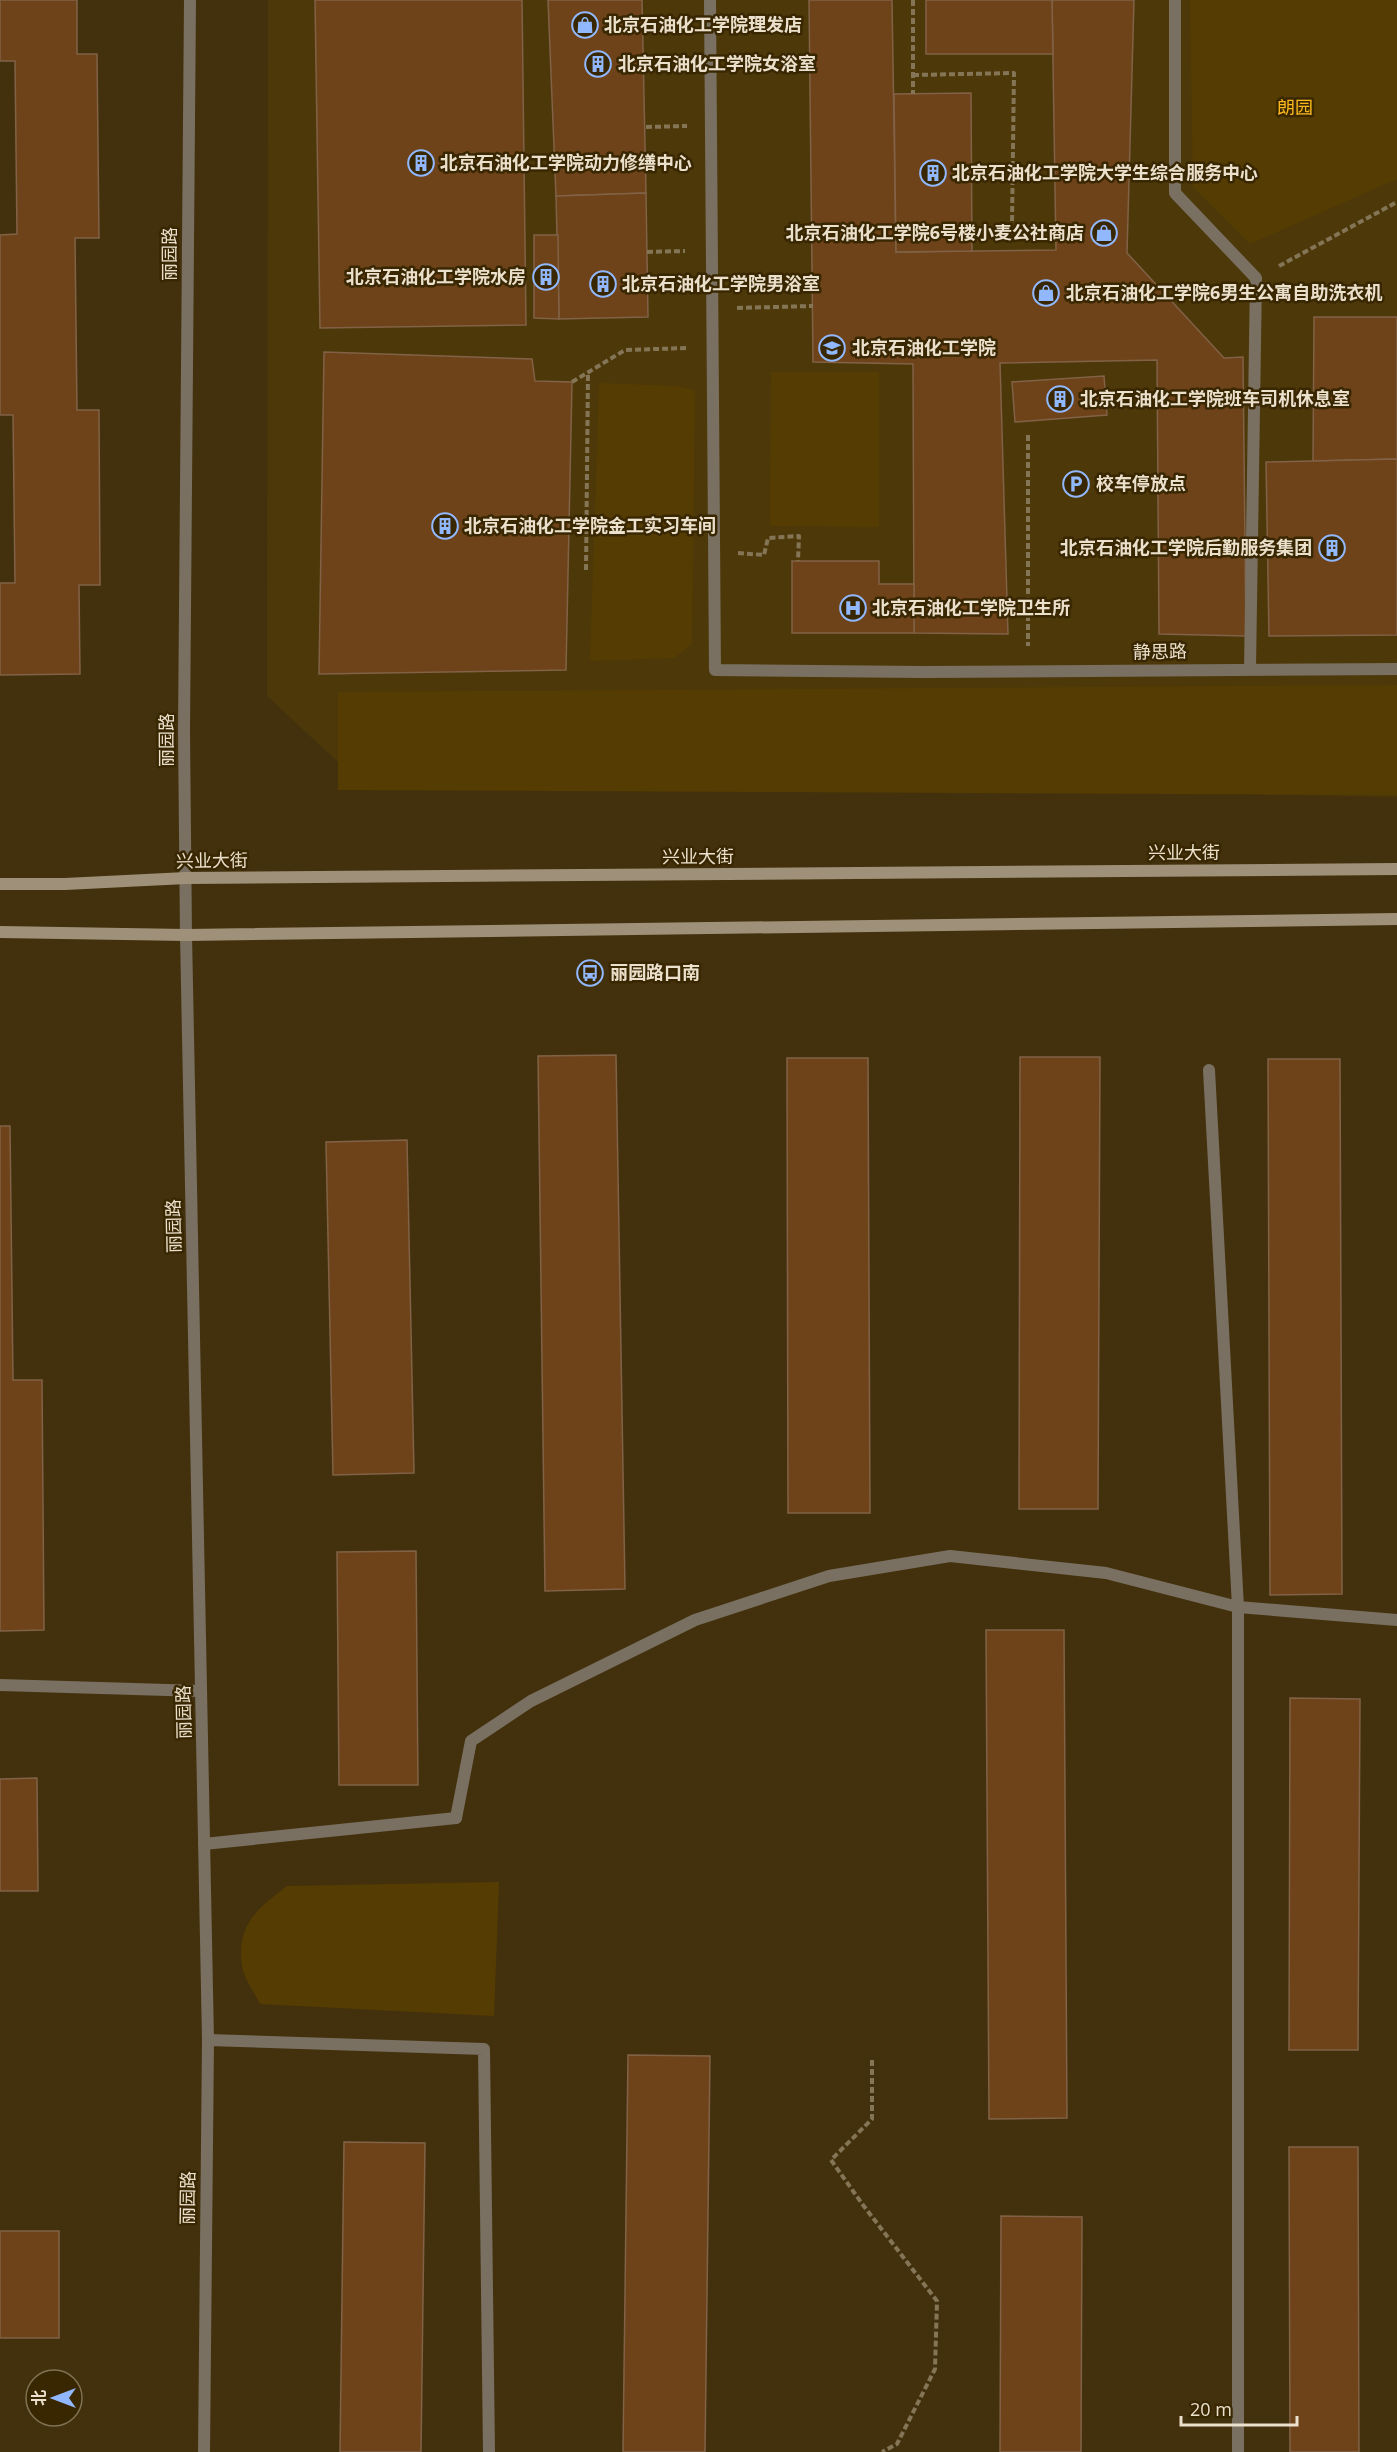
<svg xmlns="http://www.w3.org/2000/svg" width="1397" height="2452" font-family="'Open Sans','Noto Sans SC',sans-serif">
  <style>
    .built { fill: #4d3809 }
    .green { fill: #553c02 }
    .building { fill: #6e431a; stroke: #816247; stroke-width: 1.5 }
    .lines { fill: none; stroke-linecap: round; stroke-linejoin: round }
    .path { stroke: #847557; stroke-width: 4; stroke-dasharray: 6 3; stroke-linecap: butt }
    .service { stroke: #797061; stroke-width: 12 }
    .minor { stroke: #797061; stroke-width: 12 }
    .tertiary { stroke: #797061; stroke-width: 12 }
    .secondary { stroke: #9f9179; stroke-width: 12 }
    .labels { text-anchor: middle; stroke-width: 5; stroke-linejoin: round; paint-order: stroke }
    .poi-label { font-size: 18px; font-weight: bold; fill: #ebe0cc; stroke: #392702; text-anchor: start }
    .park-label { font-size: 18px; fill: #fbb81c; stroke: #392702 }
    .street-label { font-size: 18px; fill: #ebe0cc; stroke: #392702 }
  </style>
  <rect width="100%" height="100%" fill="#43310d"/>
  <path class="built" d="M 268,0 L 1397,0 L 1397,797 L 354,777 L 267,696 Z"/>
  <g class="green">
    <path d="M 1190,0 L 1397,0 L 1397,179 L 1250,244 L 1193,187 Z"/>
    <path d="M 771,372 L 879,372 L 879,527 L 770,526 Z"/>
    <path d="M 599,383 L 677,386 L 695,390 L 692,644 L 674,658 L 590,661 Z"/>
    <path d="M 1397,685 L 1397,795 L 338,790 L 338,692 Z"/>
    <path d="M 499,1882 L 494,2016 L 260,2004 C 255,1993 244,1979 242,1966 C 236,1925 257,1909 287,1886 Z"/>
  </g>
  <g class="building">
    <path d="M 0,0 L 77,0 L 77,54 L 97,54 L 99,238 L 75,238 L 77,410 L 99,410 L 100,585 L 79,585 L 80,674 L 0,675 L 0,583 L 15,583 L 13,415 L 0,415 L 0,235 L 17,234 L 15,61 L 0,61 Z"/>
    <path d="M 315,0 L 522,0 L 526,325 L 320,328 Z"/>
    <path d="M 548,0 L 642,0 L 646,193 L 556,196 Z"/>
    <path d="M 809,0 L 892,0 L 896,252 L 1056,250 L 1052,0 L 1134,0 L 1127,253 L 1224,358 L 1243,357 L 1246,636 L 1159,634 L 1157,360 L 1000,363 L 1008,634 L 914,633 L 913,364 L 813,362 Z"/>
    <path d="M 926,0 L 1052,0 L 1053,54 L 926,54 Z"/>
    <path d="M 971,93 L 972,251 L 896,252 L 894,94 Z"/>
    <path d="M 646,193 L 648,317 L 559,319 L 556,196 Z"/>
    <path d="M 534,235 L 558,235 L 559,319 L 534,318 Z"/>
    <path d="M 1314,317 L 1397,317 L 1397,459 L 1313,461 Z"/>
    <path d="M 324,352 L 532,359 L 535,381 L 572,382 L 566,670 L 319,674 Z"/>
    <path d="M 1104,376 L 1107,415 L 1015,422 L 1012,382 Z"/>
    <path d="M 1397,459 L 1397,635 L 1269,636 L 1266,462 Z"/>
    <path d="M 792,561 L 879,561 L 879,584 L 914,584 L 914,633 L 792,633 Z"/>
    <path d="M 616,1055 L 625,1589 L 545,1591 L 538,1056 Z"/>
    <path d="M 1020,1057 L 1100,1057 L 1098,1509 L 1019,1509 Z"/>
    <path d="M 787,1058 L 868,1058 L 870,1513 L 788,1513 Z"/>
    <path d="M 1268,1059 L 1340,1059 L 1342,1594 L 1270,1595 Z"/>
    <path d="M 0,1126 L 10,1126 L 13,1380 L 42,1380 L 44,1630 L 0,1631 Z"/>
    <path d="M 407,1140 L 414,1473 L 333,1475 L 326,1142 Z"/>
    <path d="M 416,1551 L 418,1785 L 339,1785 L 337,1552 Z"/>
    <path d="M 986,1630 L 1064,1630 L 1067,2118 L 989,2119 Z"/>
    <path d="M 1290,1698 L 1360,1699 L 1358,2050 L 1289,2050 Z"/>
    <path d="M 37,1778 L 38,1891 L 0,1891 L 0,1779 Z"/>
    <path d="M 628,2055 L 710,2056 L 705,2452 L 623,2452 Z"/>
    <path d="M 344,2142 L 425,2143 L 421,2452 L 340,2452 Z"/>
    <path d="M 1289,2147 L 1358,2147 L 1359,2452 L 1290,2452 Z"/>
    <path d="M 1001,2216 L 1082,2217 L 1081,2452 L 1000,2452 Z"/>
    <rect x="0" y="2231" width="59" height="107"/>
  </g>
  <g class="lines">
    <g class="path">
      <path d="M 913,0 L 913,94"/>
      <path d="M 913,75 L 1014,73 L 1012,223"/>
      <path d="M 646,127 L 687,126"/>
      <path d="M 647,252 L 685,251"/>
      <path d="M 1279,266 L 1397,202"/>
      <path d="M 737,308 L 813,306"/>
      <path d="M 572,382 L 625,350 L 689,348"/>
      <path d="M 1028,435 L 1028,646"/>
      <path d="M 738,553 L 764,555 L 768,538 L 799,536 L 798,561"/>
      <path d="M 586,570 L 588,373"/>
      <path d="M 872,2060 L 872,2119 L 831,2160 L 863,2205 L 937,2301 L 935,2369 L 897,2444 L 882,2452"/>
    </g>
    <g class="service">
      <path d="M 1209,1070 L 1238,1607 L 1238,2452"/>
      <path d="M 0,1685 L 201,1691"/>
      <path d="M 456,1818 L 471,1741 L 531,1701 L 695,1620 L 829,1576 L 950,1556 L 1106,1573 L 1238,1607 L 1397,1620"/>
      <path d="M 208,2040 L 484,2049 L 489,2452"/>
    </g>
    <g class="minor">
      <path d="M 710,0 L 715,670 L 923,672 L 1397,669"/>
      <path d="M 1175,0 L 1175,193 L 1256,278 L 1250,669"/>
      <path d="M 204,1844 L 456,1818"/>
    </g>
    <path class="tertiary" d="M 190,0 L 184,731 L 186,935 L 208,2040 L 204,2452"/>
    <g class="secondary">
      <path d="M 0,884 L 65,884 L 186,878 L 1397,869"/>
      <path d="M 0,932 L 186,935 L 1397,919"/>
    </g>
  </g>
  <defs>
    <g id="shop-ring" transform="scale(1.35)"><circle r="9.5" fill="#392702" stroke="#91b8fd" stroke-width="1.5"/><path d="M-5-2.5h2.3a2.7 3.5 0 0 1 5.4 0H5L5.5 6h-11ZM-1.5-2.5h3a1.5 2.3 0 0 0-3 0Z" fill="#91b8fd"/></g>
    <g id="building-ring" transform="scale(1.35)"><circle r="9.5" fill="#392702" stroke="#91b8fd" stroke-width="1.5"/><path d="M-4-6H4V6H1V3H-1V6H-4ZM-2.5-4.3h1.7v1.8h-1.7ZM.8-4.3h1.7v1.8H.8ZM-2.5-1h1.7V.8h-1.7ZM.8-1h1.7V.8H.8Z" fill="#91b8fd"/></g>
    <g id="university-ring" transform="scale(1.35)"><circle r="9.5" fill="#392702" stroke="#91b8fd" stroke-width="1.5"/><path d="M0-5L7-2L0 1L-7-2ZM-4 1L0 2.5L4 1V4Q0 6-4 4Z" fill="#91b8fd"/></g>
    <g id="parking-ring" transform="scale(1.35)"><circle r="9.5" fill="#392702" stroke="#91b8fd" stroke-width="1.5"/><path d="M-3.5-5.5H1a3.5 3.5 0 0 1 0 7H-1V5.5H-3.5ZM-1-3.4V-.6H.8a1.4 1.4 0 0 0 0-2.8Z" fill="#91b8fd"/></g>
    <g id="hospital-ring" transform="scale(1.35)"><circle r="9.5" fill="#392702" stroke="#91b8fd" stroke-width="1.5"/><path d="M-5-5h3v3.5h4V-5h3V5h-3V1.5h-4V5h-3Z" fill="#91b8fd"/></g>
    <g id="bus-ring" transform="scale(1.35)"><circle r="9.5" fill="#392702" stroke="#91b8fd" stroke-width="1.5"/><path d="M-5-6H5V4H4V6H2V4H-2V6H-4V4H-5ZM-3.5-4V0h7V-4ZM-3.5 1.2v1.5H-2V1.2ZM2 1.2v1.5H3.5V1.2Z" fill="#91b8fd"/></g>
  </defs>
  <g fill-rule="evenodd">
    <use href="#shop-ring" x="585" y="25"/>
    <use href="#building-ring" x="598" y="64"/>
    <use href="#building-ring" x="421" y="163"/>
    <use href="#building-ring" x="933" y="173"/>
    <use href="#shop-ring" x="1104" y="233"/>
    <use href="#building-ring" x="546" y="277"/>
    <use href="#building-ring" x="603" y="284"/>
    <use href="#shop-ring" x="1046" y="293"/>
    <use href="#university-ring" x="832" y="348"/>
    <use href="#building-ring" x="1060" y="399"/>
    <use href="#parking-ring" x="1076" y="484"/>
    <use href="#building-ring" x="445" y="526"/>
    <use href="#building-ring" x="1332" y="548"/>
    <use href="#hospital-ring" x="853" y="608"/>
    <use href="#bus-ring" x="590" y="973"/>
  </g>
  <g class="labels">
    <g class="poi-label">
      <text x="604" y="31">北京石油化工学院理发店</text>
      <text x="618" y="70">北京石油化工学院女浴室</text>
      <text x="440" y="169">北京石油化工学院动力修缮中心</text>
      <text x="952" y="179">北京石油化工学院大学生综合服务中心</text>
      <text x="1084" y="239" text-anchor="end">北京石油化工学院6号楼小麦公社商店</text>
      <text x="526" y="283" text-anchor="end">北京石油化工学院水房</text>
      <text x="622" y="290">北京石油化工学院男浴室</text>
      <text x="1066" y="299">北京石油化工学院6男生公寓自助洗衣机</text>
      <text x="852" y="354">北京石油化工学院</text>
      <text x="1080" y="405">北京石油化工学院班车司机休息室</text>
      <text x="1096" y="490">校车停放点</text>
      <text x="464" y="532">北京石油化工学院金工实习车间</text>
      <text x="1312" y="554" text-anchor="end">北京石油化工学院后勤服务集团</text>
      <text x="872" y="614">北京石油化工学院卫生所</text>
      <text x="610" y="979">丽园路口南</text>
    </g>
    <g class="park-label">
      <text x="1295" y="114">朗园</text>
    </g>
    <g class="street-label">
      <text transform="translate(170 254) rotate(-90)" y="6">丽园路</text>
      <text transform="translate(1160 652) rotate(-1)" y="6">静思路</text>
      <text transform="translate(167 740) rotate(-90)" y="6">丽园路</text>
      <text x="1184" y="859">兴业大街</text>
      <text x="698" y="863">兴业大街</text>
      <text transform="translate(212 861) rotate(-1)" y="6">兴业大街</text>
      <text transform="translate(174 1226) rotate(-91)" y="6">丽园路</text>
      <text transform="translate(184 1712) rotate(-91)" y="6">丽园路</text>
      <text transform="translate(188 2198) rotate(-89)" y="6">丽园路</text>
    </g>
  </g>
  <g transform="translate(54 2398) rotate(270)"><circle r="28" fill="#392702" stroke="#807153" stroke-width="1.5"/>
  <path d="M0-4.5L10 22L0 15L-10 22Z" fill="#91b8fd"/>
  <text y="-9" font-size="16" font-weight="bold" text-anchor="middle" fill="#ebe0cc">北</text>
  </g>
  <path d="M1181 2416v9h116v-9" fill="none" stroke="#ebe0cc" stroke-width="3"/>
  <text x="1190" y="2416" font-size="18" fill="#ebe0cc" stroke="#392702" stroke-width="4.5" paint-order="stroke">20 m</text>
</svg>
